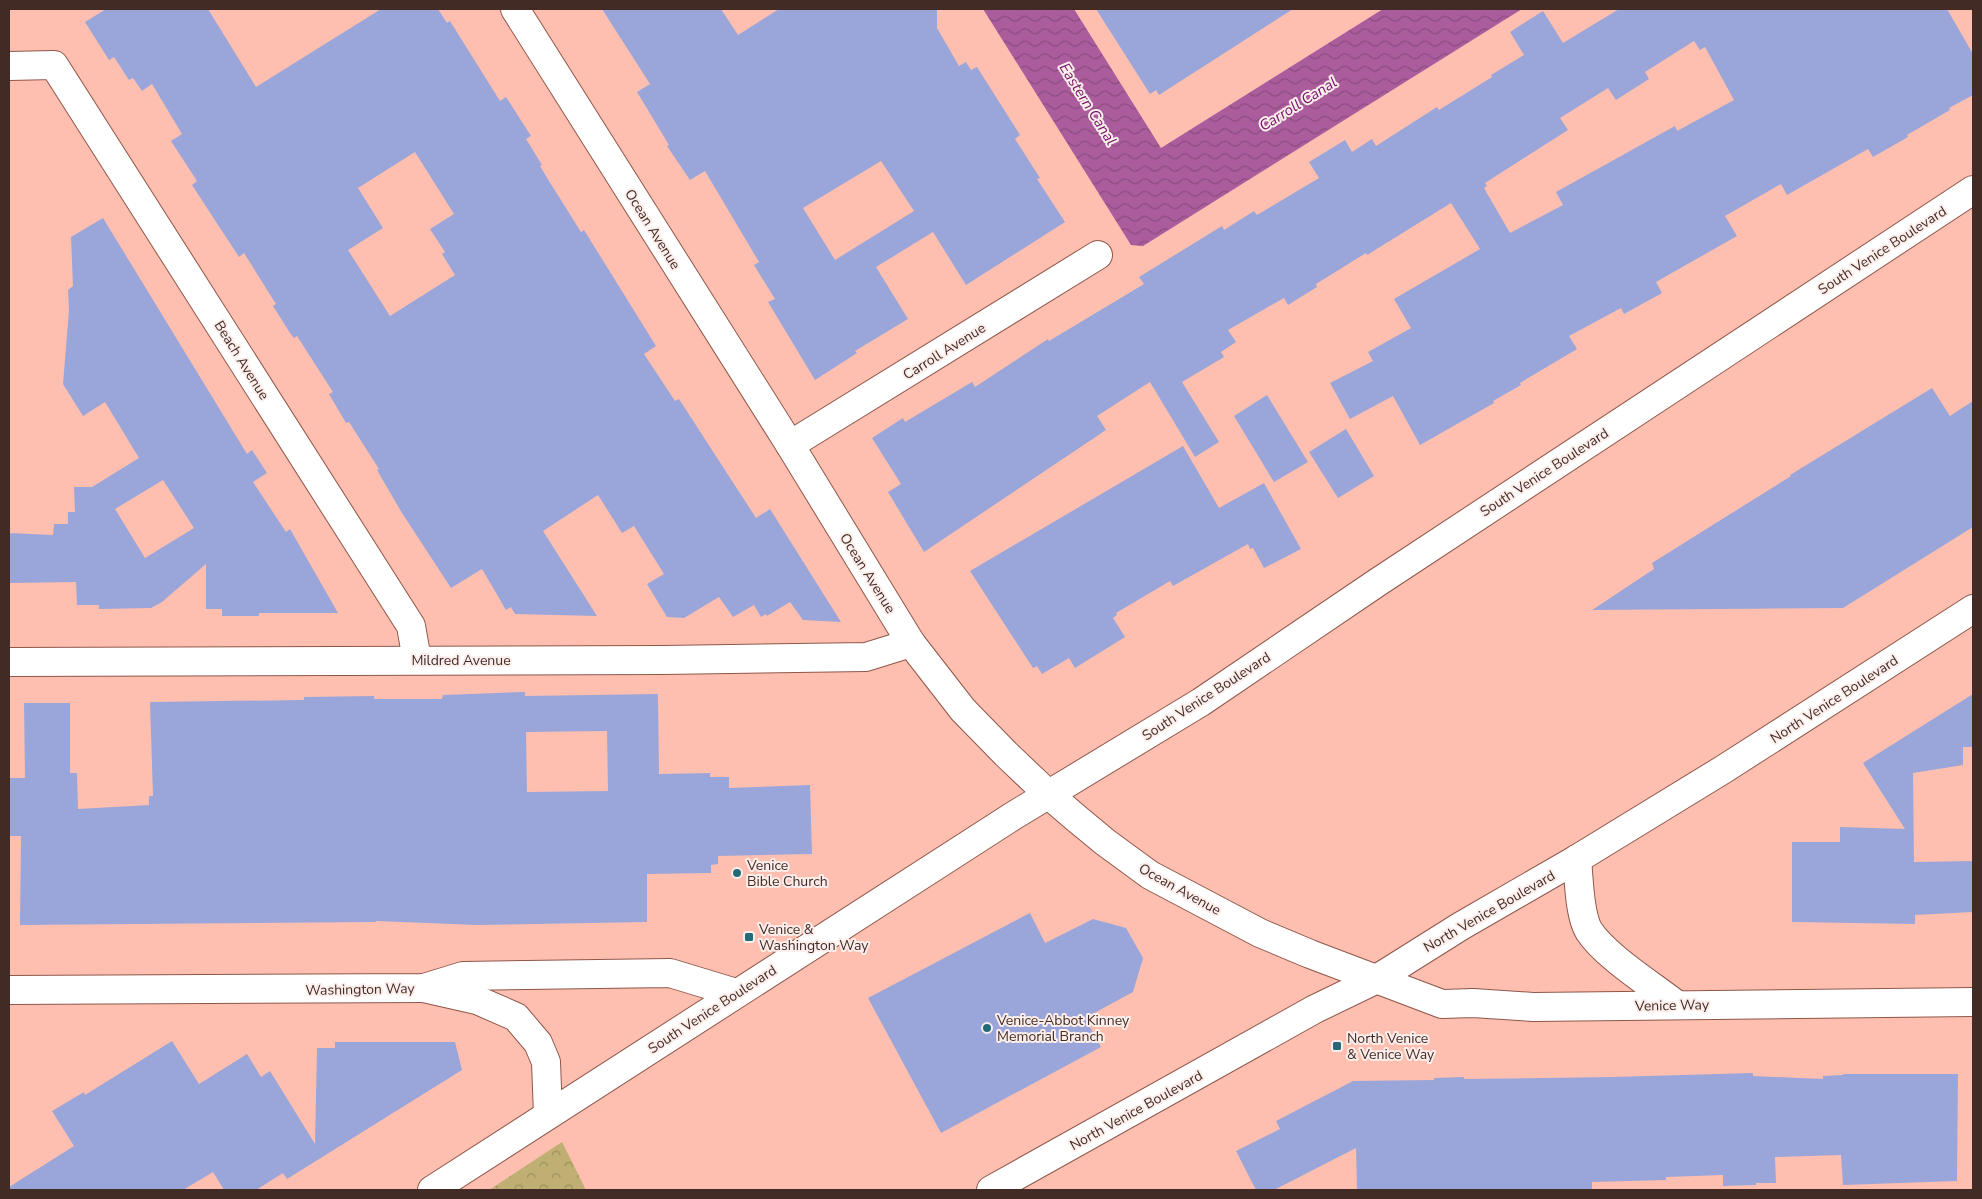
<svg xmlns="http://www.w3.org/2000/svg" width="1982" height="1199" font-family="'Nunito Sans',sans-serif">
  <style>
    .park { fill: url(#park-crowns) }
    .water { fill: url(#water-waves) }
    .building { fill: #9aa6d9; fill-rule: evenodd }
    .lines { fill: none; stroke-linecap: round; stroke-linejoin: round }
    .minor-casing { stroke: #8e574a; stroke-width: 30 }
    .tertiary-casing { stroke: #8e574a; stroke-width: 30 }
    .secondary-casing { stroke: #8e574a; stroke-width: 30 }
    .minor { stroke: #fff; stroke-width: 28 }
    .tertiary { stroke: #fff; stroke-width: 28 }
    .secondary { stroke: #fff; stroke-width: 28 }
    .poi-dot { fill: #246b79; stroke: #fbeeeb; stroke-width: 2 }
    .labels { text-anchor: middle; stroke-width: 4; stroke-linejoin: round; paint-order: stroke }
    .street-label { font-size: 14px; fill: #432b25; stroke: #fbeeeb }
    .poi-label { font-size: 14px; fill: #432b25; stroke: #fbeeeb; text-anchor: start }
    .water-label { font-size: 15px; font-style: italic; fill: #751169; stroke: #fbeeeb }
  </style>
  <defs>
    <pattern id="park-crowns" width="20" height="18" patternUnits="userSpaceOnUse" patternTransform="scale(1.25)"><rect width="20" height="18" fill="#c0af73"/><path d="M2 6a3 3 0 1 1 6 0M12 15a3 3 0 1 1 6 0" fill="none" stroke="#9e8f5e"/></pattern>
    <pattern id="water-waves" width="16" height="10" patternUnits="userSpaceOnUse" patternTransform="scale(1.25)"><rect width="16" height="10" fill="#ab5c9d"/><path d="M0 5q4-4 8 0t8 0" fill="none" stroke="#8d4c80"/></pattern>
  </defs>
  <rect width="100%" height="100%" fill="#febfb0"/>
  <path class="park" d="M 562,1142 L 586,1190 L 489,1190 Z"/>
  <path class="water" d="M 983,9 L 1074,9 L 1161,148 L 1383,9 L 1522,9 L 1143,246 L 1131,245 Z"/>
  <g class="building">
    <path d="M 106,9 L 208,9 L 256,87 L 381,9 L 438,9 L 447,23 L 450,21 L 500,101 L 506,97 L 531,136 L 526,139 L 542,165 L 540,166 L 549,181 L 581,232 L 584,230 L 656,346 L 644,354 L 675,401 L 679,399 L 756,518 L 770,509 L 841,622 L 803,620 L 790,602 L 767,616 L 766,614 L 761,617 L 754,605 L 733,617 L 719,597 L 684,618 L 667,617 L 647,584 L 664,574 L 634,526 L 622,533 L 598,495 L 543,531 L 597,616 L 515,614 L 511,607 L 506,610 L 482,569 L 451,588 L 402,513 L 377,470 L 379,469 L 349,422 L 346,423 L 329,394 L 333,392 L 297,336 L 294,338 L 290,333 L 273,306 L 276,304 L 244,253 L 239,257 L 192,185 L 197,181 L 171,141 L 182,134 L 152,84 L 142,91 L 133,78 L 129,80 L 114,57 L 109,60 L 85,22 ZM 415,152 L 454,214 L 430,229 L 445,252 L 442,254 L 455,275 L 390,316 L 348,250 L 383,228 L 358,188 Z"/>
    <path d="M 602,9 L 721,9 L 738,35 L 779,9 L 937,9 L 937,28 L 959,66 L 966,62 L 971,70 L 977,67 L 1020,135 L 1015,139 L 1040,178 L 1037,179 L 1065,222 L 966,285 L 933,232 L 876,267 L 908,319 L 855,351 L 857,353 L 815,380 L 768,302 L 775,299 L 754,265 L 759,262 L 705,171 L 690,180 L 667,146 L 669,145 L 637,92 L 650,84 ZM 881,161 L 914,211 L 835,260 L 803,208 Z"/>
    <path d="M 1096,9 L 1293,9 L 1159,95 L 1156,90 L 1150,94 Z"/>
    <path d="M 1619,9 L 1947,9 L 1973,54 L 1973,95 L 1949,108 L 1950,110 L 1907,135 L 1908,137 L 1873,157 L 1868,149 L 1787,195 L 1781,184 L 1725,216 L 1737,236 L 1656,282 L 1662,293 L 1624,314 L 1621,308 L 1569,336 L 1577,349 L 1520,383 L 1521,385 L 1493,401 L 1494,403 L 1420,445 L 1393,396 L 1350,419 L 1330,383 L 1373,361 L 1368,352 L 1411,328 L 1394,299 L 1480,249 L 1451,203 L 1367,255 L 1366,253 L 1316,284 L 1317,287 L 1288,305 L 1284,298 L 1228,330 L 1236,342 L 1221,352 L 1224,357 L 1182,382 L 1219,442 L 1195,457 L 1150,382 L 1097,416 L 1106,430 L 924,552 L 888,492 L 901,484 L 872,438 L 903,418 L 905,422 L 972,382 L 975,387 L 1048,339 L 1049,341 L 1144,284 L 1139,277 L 1222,226 L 1224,230 L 1254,211 L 1257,215 L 1319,178 L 1309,162 L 1345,140 L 1352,152 L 1372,139 L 1376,146 L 1437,107 L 1439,110 L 1492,77 L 1491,75 L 1524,55 L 1510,32 L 1543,11 L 1563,43 ZM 1694,41 L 1700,50 L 1705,47 L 1734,100 L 1677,131 L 1675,126 L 1556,192 L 1563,205 L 1510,233 L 1484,188 L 1487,186 L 1485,183 L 1568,130 L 1560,118 L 1608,88 L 1616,100 L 1649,79 L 1645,72 Z"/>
    <path d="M 103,218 L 247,454 L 252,450 L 267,473 L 253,482 L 286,532 L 290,529 L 338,613 L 259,613 L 259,616 L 222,616 L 222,609 L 206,609 L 206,564 L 162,602 L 151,608 L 99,609 L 99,605 L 77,605 L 76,582 L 9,583 L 9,533 L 53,535 L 54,524 L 68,524 L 68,512 L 75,512 L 74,487 L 92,487 L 139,458 L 105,402 L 83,416 L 63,384 L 69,310 L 68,290 L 73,286 L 71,237 ZM 163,480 L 194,528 L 145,558 L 115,509 Z"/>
    <path d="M 1932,388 L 1950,416 L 1973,401 L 1973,527 L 1843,608 L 1592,610 L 1654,569 L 1652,563 L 1791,476 L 1790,475 Z"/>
    <path d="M 1267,395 L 1308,462 L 1274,482 L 1234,416 Z"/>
    <path d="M 1346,429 L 1374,476 L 1338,498 L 1309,452 Z"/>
    <path d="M 1183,446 L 1219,508 L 1264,483 L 1301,549 L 1264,568 L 1253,548 L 1250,549 L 1248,544 L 1173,586 L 1170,581 L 1116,613 L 1117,615 L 1113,618 L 1125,637 L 1075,668 L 1069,658 L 1042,674 L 1037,666 L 1033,668 L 970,571 Z"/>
    <path d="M 525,692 L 525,696 L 658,694 L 659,774 L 710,773 L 710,777 L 729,777 L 729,788 L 810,785 L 812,854 L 718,856 L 718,864 L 711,865 L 711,873 L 647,874 L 647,922 L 477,925 L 376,921 L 376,922 L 20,925 L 21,836 L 9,836 L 9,778 L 25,778 L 24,703 L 70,703 L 70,773 L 77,773 L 78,809 L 149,805 L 149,796 L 153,796 L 150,702 L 304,700 L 304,697 L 374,696 L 374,699 L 442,699 L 443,695 ZM 607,731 L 608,791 L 527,792 L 526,732 Z"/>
    <path d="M 1973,694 L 1973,747 L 1963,747 L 1963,765 L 1913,773 L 1914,862 L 1973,861 L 1973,912 L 1915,915 L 1915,924 L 1792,922 L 1792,842 L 1840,842 L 1840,827 L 1905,829 L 1863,763 Z"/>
    <path d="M 1030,913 L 1045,943 L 1093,919 L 1126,928 L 1143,958 L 1133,992 L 1085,1018 L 1101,1047 L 941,1133 L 868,998 Z"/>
    <path d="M 172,1041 L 199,1084 L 247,1054 L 261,1077 L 270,1071 L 315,1144 L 317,1048 L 335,1048 L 335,1042 L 455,1042 L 462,1070 L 287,1179 L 283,1173 L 256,1190 L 224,1190 L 213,1172 L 183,1190 L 9,1190 L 9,1187 L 74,1146 L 52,1111 L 84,1092 L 85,1095 Z"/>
    <path d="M 1753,1073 L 1753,1076 L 1823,1079 L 1823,1076 L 1843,1075 L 1843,1074 L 1958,1074 L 1957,1181 L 1843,1185 L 1841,1155 L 1775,1157 L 1776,1183 L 1756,1183 L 1756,1185 L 1723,1186 L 1723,1175 L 1666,1177 L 1666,1180 L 1592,1182 L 1592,1190 L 1357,1190 L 1356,1148 L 1274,1190 L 1256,1190 L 1236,1151 L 1280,1129 L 1276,1121 L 1353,1081 L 1434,1080 L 1434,1078 L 1464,1077 L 1464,1079 L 1612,1077 Z"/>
  </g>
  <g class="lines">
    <g class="minor-casing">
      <g id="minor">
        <path d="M 9,66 L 54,65 L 411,626 L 417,660"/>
        <path d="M 790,445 L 1098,255"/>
        <path d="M 9,662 L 663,660 L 866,657 L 911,643"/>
        <path d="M 9,990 L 424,988 L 463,976 L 670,973 L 736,993"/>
      </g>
    </g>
    <g class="tertiary-casing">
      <path id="tertiary" d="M 515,9 L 790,445 L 911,643 L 963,710 L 1006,754 L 1048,794 L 1076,818 L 1105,842 L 1150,875 L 1260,933 L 1310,954 L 1442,1004 L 1473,1003 L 1533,1007 L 1973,1002"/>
    </g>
    <g class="secondary-casing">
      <g id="secondary">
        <path d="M 1577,859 C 1579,878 1579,915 1589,931 C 1605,956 1653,986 1677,1005"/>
        <path d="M 424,988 L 477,1000 L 516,1017 L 538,1043 L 546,1062 L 548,1115"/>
        <path d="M 432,1190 L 1013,816 L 1201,702 L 1378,582 L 1973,190"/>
        <path d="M 991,1190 L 1315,1009 L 1375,980 L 1461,926 L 1577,859 L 1724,769 L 1973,609"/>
      </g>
    </g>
    <use href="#minor" class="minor"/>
    <use href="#tertiary" class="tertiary"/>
    <use href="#secondary" class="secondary"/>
  </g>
  <g class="poi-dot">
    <circle cx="737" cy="873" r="5"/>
    <rect x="744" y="932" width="10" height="10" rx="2.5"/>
    <circle cx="987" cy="1028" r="5"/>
    <rect x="1332" y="1041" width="10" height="10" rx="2.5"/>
  </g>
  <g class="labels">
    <g class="street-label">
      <text transform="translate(653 229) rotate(58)" y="5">Ocean Avenue</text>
      <text transform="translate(1882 250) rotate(-33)" y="5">South Venice Boulevard</text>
      <text transform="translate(944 351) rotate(-32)" y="5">Carroll Avenue</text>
      <text transform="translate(242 360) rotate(58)" y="5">Beach Avenue</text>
      <text transform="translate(1544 472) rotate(-33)" y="5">South Venice Boulevard</text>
      <text transform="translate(868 573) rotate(58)" y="5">Ocean Avenue</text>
      <text x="461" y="665">Mildred Avenue</text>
      <text transform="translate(1206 696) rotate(-33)" y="5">South Venice Boulevard</text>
      <text transform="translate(1834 699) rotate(-33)" y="5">North Venice Boulevard</text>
      <text transform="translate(1180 889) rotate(29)" y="5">Ocean Avenue</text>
      <text transform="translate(1489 911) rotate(-30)" y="5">North Venice Boulevard</text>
      <text transform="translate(360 989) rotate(-1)" y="5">Washington Way</text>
      <text transform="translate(1672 1005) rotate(-1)" y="5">Venice Way</text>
      <text transform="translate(712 1009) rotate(-33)" y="5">South Venice Boulevard</text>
      <text transform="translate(1136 1110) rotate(-29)" y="5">North Venice Boulevard</text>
    </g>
    <g class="poi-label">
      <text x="747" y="870">Venice<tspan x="747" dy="16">Bible Church</tspan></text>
      <text x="759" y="934">Venice &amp;<tspan x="759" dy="16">Washington Way</tspan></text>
      <text x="997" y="1025">Venice-Abbot Kinney<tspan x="997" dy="16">Memorial Branch</tspan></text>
      <text x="1347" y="1043">North Venice<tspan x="1347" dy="16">&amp; Venice Way</tspan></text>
    </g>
    <g class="water-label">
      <text transform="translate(1088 104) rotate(58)" y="5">Eastern Canal</text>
      <text transform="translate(1298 104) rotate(-32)" y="5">Carroll Canal</text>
    </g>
  </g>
  <rect width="1982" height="1199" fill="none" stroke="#432b25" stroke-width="20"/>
</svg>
